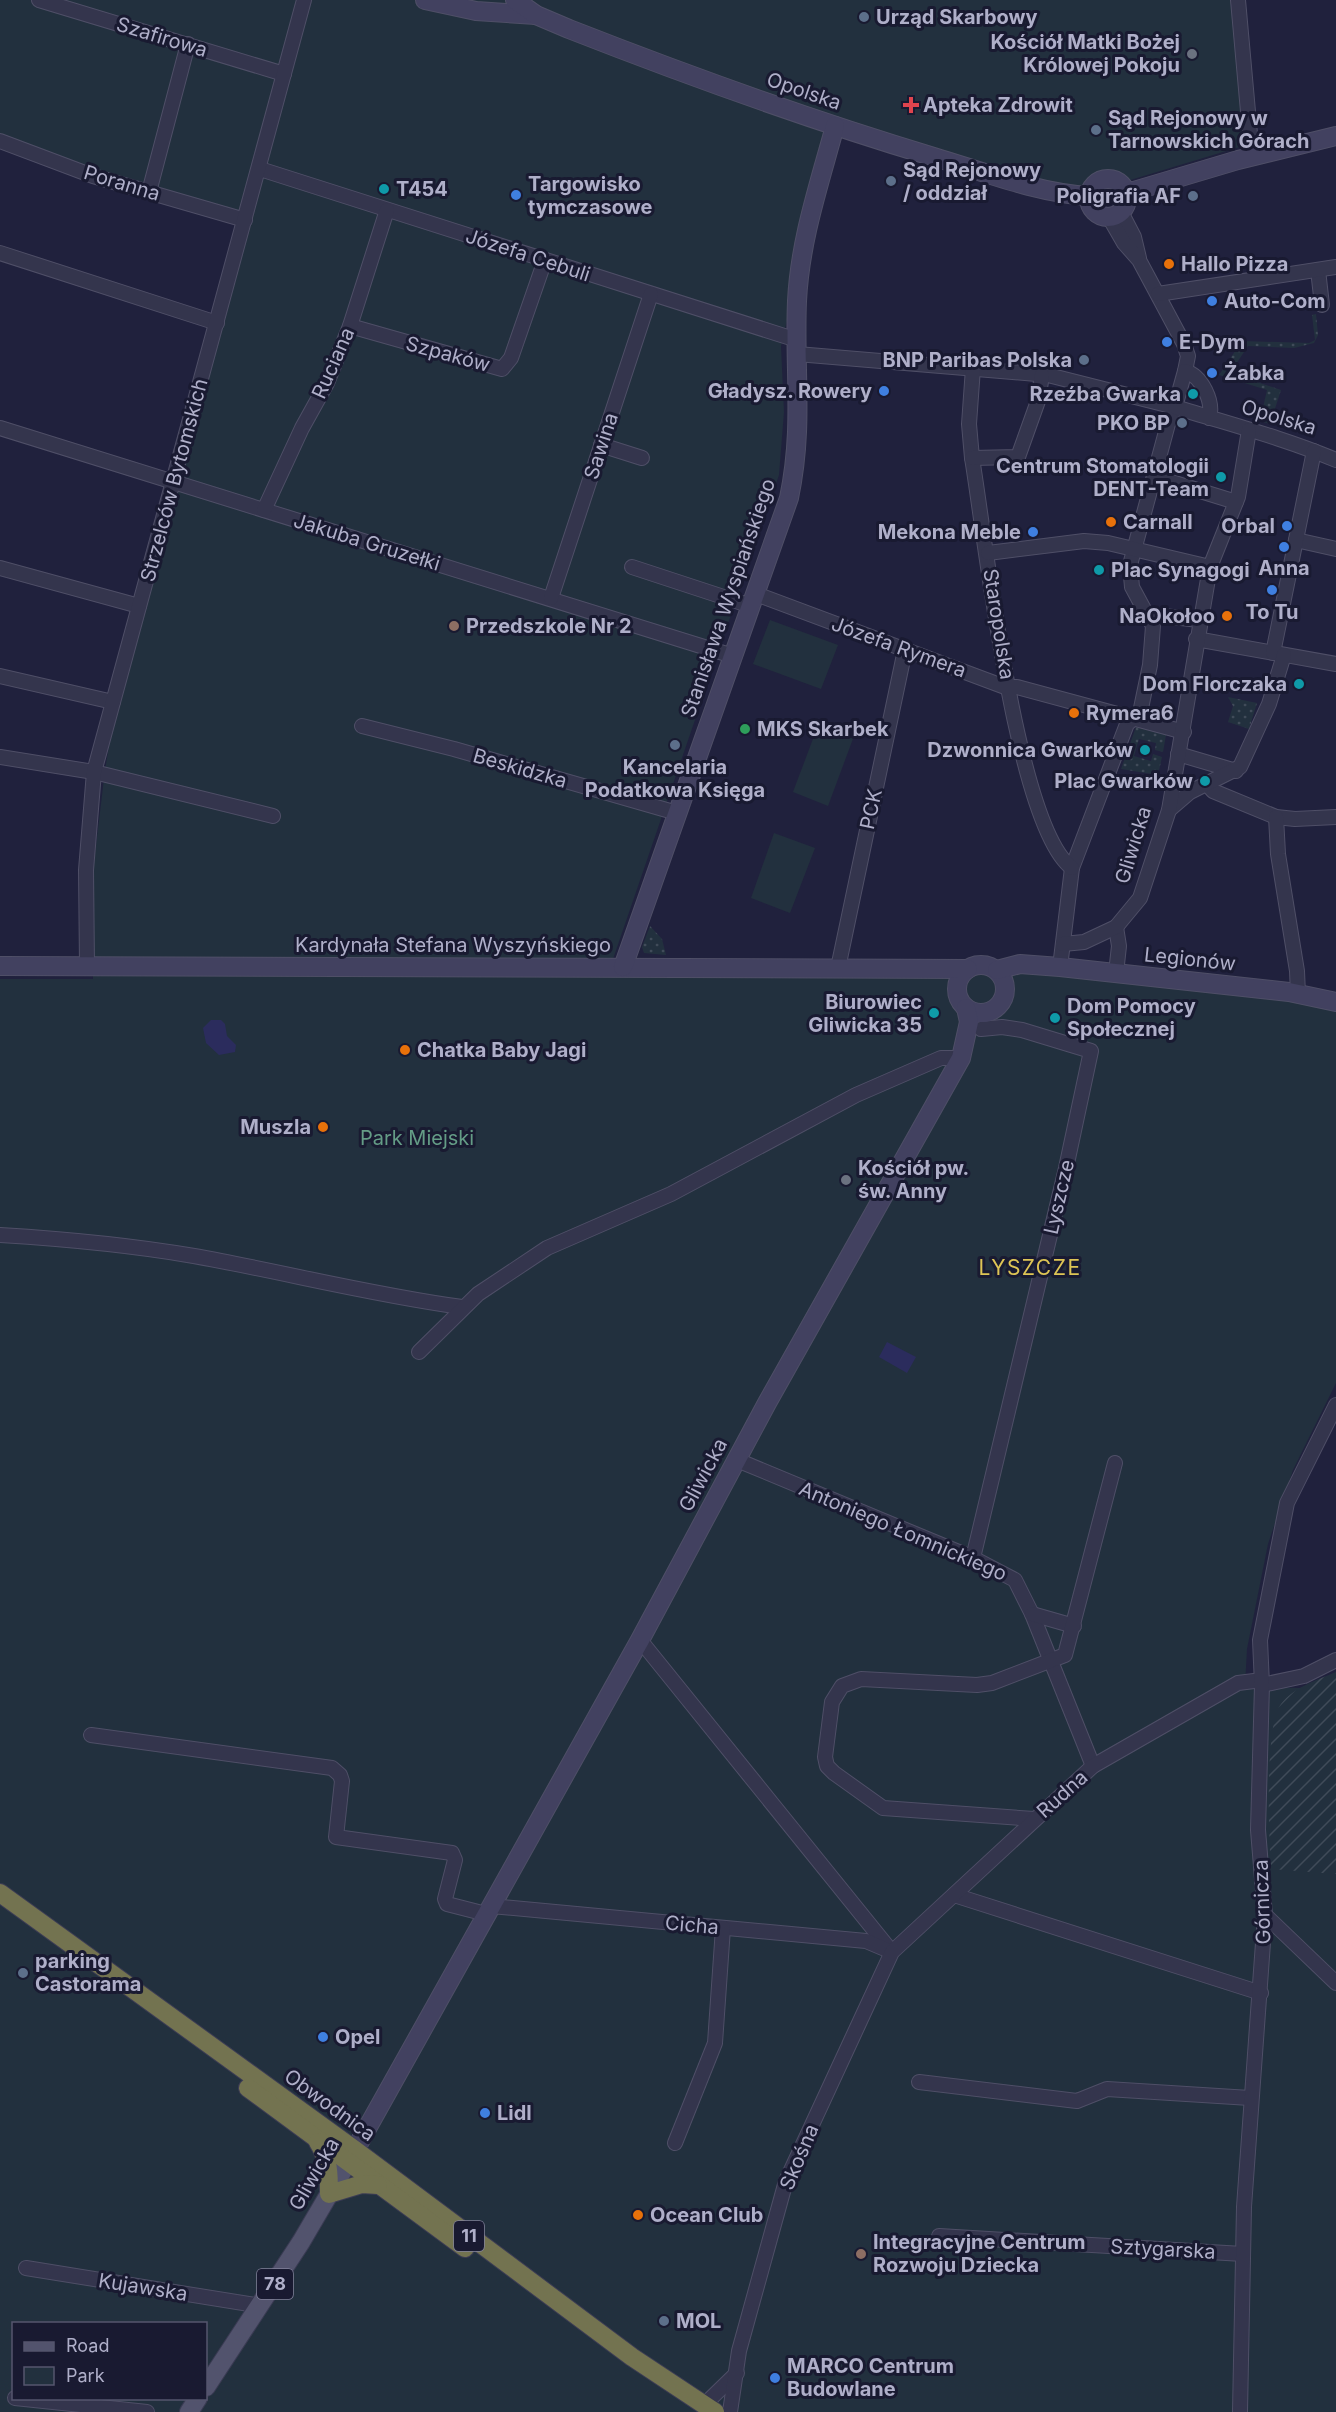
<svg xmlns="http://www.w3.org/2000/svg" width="1336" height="2412" font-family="Inter,sans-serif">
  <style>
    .grass { fill: url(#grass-dots) }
    .park { fill: #22303e; fill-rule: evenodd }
    .garden { fill: url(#garden-furrows) }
    .water { fill: #2b2c5d }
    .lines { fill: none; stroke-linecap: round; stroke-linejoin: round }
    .street-casing { stroke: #4f4f67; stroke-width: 16 }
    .secondary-casing { stroke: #4f4f67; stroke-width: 20 }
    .primary-casing { stroke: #3a3b53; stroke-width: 20 }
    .highway-casing { stroke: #3c3c54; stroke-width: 20 }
    .street { stroke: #34354d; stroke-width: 14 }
    .secondary { stroke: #424160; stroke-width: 18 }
    .primary { stroke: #52536d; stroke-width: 18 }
    .highway { stroke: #737350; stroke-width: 18 }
    .service-dot { fill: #5c6f8a; stroke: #191a31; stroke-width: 2 }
    .worship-dot { fill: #6b7280; stroke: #191a31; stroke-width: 2 }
    .health-dot { fill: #e0444e; stroke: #191a31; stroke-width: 2 }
    .culture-dot { fill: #0f9aa8; stroke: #191a31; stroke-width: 2 }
    .shop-dot { fill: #3f7fe0; stroke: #191a31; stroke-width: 2 }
    .food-dot { fill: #e8710a; stroke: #191a31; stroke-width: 2 }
    .education-dot { fill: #8d6e63; stroke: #191a31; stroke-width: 2 }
    .leisure-dot { fill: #2e9e5b; stroke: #191a31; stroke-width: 2 }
    .labels { text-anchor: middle; stroke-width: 6; stroke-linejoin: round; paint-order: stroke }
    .shield { fill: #191a31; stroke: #82829b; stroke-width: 1.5 }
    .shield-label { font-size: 18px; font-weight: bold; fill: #afafc9 }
    .poi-label { font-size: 20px; font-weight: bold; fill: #afafc9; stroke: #191a31; text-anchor: start }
    .street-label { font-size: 20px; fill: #afafc9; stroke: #191a31 }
    .park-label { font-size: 20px; fill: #649c86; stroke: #191a31 }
    .neighbourhood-label { font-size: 21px; letter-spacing: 1.5px; fill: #dec555; stroke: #191a31 }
  </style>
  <defs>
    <pattern id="grass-dots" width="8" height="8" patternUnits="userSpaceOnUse" patternTransform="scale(1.5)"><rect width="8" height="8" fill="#22303e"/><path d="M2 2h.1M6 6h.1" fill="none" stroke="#404b59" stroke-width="1.8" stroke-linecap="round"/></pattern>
    <pattern id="garden-furrows" width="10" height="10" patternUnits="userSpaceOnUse" patternTransform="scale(1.5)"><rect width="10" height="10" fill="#22303e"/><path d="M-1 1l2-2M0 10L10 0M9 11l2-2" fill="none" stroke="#404b59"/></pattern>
  </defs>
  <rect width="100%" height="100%" fill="#20213d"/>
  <g class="grass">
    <path d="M 1316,314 L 1318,335 L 1314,343 L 1294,348 L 1248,346 L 1230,373 L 1281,390 L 1270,424 L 1260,421 L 1267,390 L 1219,375 L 1242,341 L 1309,343 L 1315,340 L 1312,315 Z"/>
    <path d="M 1228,697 L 1257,703 L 1249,729 L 1228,722 L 1233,706 Z"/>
    <path d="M 1136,727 L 1166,735 L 1163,752 L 1155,750 L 1156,743 L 1139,739 L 1134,756 L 1151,761 L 1153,754 L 1162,757 L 1158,775 L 1121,769 Z"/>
    <path d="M 650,926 L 662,939 L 666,955 L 644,953 L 642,947 Z"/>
  </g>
  <g class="park">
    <path d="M 0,0 L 1243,0 L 1246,6 L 1256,142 L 1081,195 L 843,122 L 800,265 L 781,346 L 784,412 L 779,475 L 612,962 L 1061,962 L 1336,995 L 1336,1383 L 1293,1470 L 1268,1544 L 1247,1649 L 1245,1686 L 1300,1688 L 1336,1673 L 1336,2412 L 0,2412 L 0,979 L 93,979 L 92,879 L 105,770 L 121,673 L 251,214 L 110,173 L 0,136 ZM 14,2324 L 206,2324 L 206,2398 L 14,2398 Z"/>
    <path d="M 770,620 L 838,645 L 821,689 L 753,664 Z"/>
    <path d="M 819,723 L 854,736 L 828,806 L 793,792 Z"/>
    <path d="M 774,833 L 815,848 L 790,913 L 751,898 Z"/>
  </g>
  <path class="garden" d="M 1336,1672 L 1336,1874 L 1271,1869 C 1269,1838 1264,1726 1281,1704 C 1294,1687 1317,1680 1336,1672 Z"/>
  <g class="water">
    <path d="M 211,1020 L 221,1020 L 225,1024 L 227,1036 L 236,1045 L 235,1052 L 219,1055 L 206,1043 L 203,1028 Z"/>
    <path d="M 887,1342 L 916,1357 L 907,1373 L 879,1357 Z"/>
  </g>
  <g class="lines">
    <g class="street-casing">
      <g id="street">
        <path d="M 39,0 L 284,74"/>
        <path d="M 1238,0 L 1252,156"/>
        <path d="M 0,141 L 93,176 L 245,220"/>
        <path d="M 260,169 L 797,340"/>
        <path d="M 149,192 L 188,44"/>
        <path d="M 1121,212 L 1134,237 L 1139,258"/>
        <path d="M 1109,217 L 1124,243 L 1139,260 L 1184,344 L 1188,356 L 1185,371"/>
        <path d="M 0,253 L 217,323"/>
        <path d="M 1318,270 L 1322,305"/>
        <path d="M 1158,294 L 1336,267"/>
        <path d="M 350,326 L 502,369 L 511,358 L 545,260"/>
        <path d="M 797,354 L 1048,375 L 1175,407 L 1168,424 L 1130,565 L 1132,587 L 1153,626 L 1150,665 L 1140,713 L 1127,724 L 1072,868 L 1060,967"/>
        <path d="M 973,368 L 969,424 L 972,458 C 985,535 1016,827 1072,868"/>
        <path d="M 1209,418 C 1214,402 1202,376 1185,371 L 1175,407 C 1229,424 1284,438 1336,460"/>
        <path d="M 0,428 L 733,656"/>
        <path d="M 601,445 L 642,458"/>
        <path d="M 972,458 L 1018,457 L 1038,401 L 1042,375"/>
        <path d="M 1155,477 L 1236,502"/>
        <path d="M 264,510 L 302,428 L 327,383 L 350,326 L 387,210"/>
        <path d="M 1296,540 L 1336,549"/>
        <path d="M 988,553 L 1084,541 L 1108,543 L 1210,567"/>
        <path d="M 632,567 L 751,606"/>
        <path d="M 0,568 L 139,606"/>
        <path d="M 756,594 L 1005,687 L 1017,687 L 1184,732"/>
        <path d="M 551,598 L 651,294"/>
        <path d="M 1146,614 L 1199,620"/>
        <path d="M 1196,639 L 1336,664"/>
        <path d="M 1273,653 L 1314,451"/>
        <path d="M 0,676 L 113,702"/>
        <path d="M 362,726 L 454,749 L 677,813"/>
        <path d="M 1178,754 L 1236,771"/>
        <path d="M 0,757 L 94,772 L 273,816"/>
        <path d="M 1206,783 L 1213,791 L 1276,817 L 1295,819 L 1336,817"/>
        <path d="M 1169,810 L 1190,792 L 1240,767 L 1269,704 L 1284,655"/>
        <path d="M 1276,817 L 1278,854 L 1297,971 L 1298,994"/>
        <path d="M 1116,927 L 1119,946 L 1116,973"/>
        <path d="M 1063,944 L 1084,942 L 1116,927 L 1140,898 L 1169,810 L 1210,567 L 1238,497 L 1249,430"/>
        <path d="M 87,966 L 86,870 L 94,772 L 304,0"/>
        <path d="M 838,968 L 905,650"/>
        <path d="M 0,1235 C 65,1239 130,1245 194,1256 C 284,1272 372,1295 462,1307"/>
        <path d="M 419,1352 L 478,1294 L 547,1248 L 671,1194 L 856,1095 L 941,1058 L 961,1058"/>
        <path d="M 737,1460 L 973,1558 L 1015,1580 L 1032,1614 L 1093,1766"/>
        <path d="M 973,1558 L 1066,1168 L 1091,1051 L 1022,1030 L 1002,1027 L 981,1029"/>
        <path d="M 1032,1614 L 1074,1626"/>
        <path d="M 640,1640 L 887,1946"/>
        <path d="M 1262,1685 L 1304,1676 L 1336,1660"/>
        <path d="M 91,1735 L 332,1768 L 340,1775 L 342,1781 L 336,1837 L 452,1853 L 455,1860 L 445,1899 L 447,1904 L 486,1914"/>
        <path d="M 1034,1819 L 883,1808 L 834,1773 L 827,1766 L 825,1757 L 832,1702 L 842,1686 L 861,1679 L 977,1685 L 992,1683 L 1065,1655 L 1115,1463"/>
        <path d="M 954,1895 L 1261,1993"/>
        <path d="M 491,1906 L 866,1941 L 892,1952"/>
        <path d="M 1265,1915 L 1336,1983"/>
        <path d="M 919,2082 L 1077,2101 L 1107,2089 L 1250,2098"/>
        <path d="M 675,2143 L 715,2043 L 723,1928"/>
        <path d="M 939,2236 L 1243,2254"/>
        <path d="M 26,2268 L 261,2306"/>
        <path d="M 15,2398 L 147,2412"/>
        <path d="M 704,2405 L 737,2373"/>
        <path d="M 730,2412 L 739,2351 L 786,2181 L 892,1952 L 1093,1766 L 1238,1683 L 1262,1680"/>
        <path d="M 1240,2412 L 1244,2207 L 1265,1915 L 1258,1830 L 1262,1685 L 1260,1640 L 1287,1503 L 1336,1405"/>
      </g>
    </g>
    <g class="secondary-casing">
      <g id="secondary">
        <path d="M 425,0 L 476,11 L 536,15"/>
        <path d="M 515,0 L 536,15 L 569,29 C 689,76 811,120 934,157 C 984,172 1037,193 1089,196"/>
        <circle cx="1108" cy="198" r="19"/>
        <path d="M 1127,193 L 1238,160 L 1336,136"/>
        <circle cx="981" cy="989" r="24"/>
        <path d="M 0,966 L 968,969"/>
        <path d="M 623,967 L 789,498 C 804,426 794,371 797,301 C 800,240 819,185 835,126"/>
        <path d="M 997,970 L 1020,964 L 1060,967 L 1289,992 L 1336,1002"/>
        <path d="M 355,2150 L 640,1640 L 767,1403 L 961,1058 L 969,1022 L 966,1008"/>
      </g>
    </g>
    <g class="primary-casing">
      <g id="primary">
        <path d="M 206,2387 L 301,2242 L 355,2150"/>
        <path d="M 189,2412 L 198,2398"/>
      </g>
    </g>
    <g class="highway-casing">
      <g id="highway">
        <path d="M 0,1893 L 355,2150 L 632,2357 L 715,2412"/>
        <path d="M 248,2088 L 465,2248"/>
        <path d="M 318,2142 C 329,2159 329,2174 329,2194 L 362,2184 L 378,2185"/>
      </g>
    </g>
    <use href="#street" class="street"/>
    <use href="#secondary" class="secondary"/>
    <use href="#primary" class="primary"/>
    <use href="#highway" class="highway"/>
  </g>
  <g class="service-dot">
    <circle cx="864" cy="17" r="6"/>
    <circle cx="1096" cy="130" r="6"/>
    <circle cx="891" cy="181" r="6"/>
    <circle cx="1193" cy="196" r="6"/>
    <circle cx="1084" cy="360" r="6"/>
    <circle cx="1182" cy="423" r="6"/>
    <circle cx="675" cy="745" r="6"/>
    <circle cx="23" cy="1973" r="6"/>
    <circle cx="664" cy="2321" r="6"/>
  </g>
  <g class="worship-dot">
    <circle cx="1192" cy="54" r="6"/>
    <circle cx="846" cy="1180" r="6"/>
  </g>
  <path class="health-dot" d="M908 96h6v6h6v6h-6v6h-6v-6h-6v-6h6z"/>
  <g class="culture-dot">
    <circle cx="384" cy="189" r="6"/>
    <circle cx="1193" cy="394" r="6"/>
    <circle cx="1221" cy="477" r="6"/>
    <circle cx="1099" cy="570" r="6"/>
    <circle cx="1299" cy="684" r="6"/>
    <circle cx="1145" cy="750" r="6"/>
    <circle cx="1205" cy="781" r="6"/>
    <circle cx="934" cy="1013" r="6"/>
    <circle cx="1055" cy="1018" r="6"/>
  </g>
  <g class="shop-dot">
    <circle cx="516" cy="195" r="6"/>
    <circle cx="1212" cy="301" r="6"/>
    <circle cx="1167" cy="342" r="6"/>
    <circle cx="1212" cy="373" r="6"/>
    <circle cx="884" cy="391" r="6"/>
    <circle cx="1287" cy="526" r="6"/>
    <circle cx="1033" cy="532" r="6"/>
    <circle cx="1284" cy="547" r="6"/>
    <circle cx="1272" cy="590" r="6"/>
    <circle cx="323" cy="2037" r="6"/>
    <circle cx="485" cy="2113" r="6"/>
    <circle cx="775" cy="2378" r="6"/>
  </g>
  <g class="food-dot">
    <circle cx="1169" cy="264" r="6"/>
    <circle cx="1111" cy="522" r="6"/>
    <circle cx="1227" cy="616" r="6"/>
    <circle cx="1074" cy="713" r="6"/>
    <circle cx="405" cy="1050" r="6"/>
    <circle cx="323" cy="1127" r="6"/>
    <circle cx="638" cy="2215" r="6"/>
  </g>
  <g class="education-dot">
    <circle cx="454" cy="626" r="6"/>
    <circle cx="861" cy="2254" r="6"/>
  </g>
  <circle class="leisure-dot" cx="745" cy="729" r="6"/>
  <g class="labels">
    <g class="shield">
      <rect x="454" y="2221" width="30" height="30" rx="4.5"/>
      <rect x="257" y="2269" width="36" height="30" rx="4.5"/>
    </g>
    <g class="shield-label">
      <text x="469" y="2242">11</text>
      <text x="275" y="2290">78</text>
    </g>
    <g class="poi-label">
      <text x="876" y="24">Urząd Skarbowy</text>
      <text x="1180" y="49" text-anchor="end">Kościół Matki Bożej<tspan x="1180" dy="23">Królowej Pokoju</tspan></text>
      <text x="923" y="112">Apteka Zdrowit</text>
      <text x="1108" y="125">Sąd Rejonowy w<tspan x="1108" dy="23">Tarnowskich Górach</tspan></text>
      <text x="903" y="177">Sąd Rejonowy<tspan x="903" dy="23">/ oddział</tspan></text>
      <text x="528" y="191">Targowisko<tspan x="528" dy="23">tymczasowe</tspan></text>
      <text x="396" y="196">T454</text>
      <text x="1181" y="203" text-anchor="end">Poligrafia AF</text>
      <text x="1181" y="271">Hallo Pizza</text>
      <text x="1224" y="308">Auto-Com</text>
      <text x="1179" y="349">E-Dym</text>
      <text x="1072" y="367" text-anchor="end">BNP Paribas Polska</text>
      <text x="1224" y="380">Żabka</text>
      <text x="872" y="398" text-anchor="end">Gładysz. Rowery</text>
      <text x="1181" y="401" text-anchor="end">Rzeźba Gwarka</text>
      <text x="1170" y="430" text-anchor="end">PKO BP</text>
      <text x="1209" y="473" text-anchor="end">Centrum Stomatologii<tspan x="1209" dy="23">DENT-Team</tspan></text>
      <text x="1123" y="529">Carnall</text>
      <text x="1275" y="533" text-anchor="end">Orbal</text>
      <text x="1021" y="539" text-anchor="end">Mekona Meble</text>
      <text x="1284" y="575" text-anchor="middle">Anna</text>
      <text x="1111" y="577">Plac Synagogi</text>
      <text x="1272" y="619" text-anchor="middle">To Tu</text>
      <text x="1215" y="623" text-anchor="end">NaOkołoo</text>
      <text x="466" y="633">Przedszkole Nr 2</text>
      <text x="1287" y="691" text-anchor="end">Dom Florczaka</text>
      <text x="1086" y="720">Rymera6</text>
      <text x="757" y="736">MKS Skarbek</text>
      <text x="1133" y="757" text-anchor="end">Dzwonnica Gwarków</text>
      <text x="675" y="774" text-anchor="middle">Kancelaria<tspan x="675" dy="23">Podatkowa Księga</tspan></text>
      <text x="1193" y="788" text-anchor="end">Plac Gwarków</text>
      <text x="922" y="1009" text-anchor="end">Biurowiec<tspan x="922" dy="23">Gliwicka 35</tspan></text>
      <text x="1067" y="1013">Dom Pomocy<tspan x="1067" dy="23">Społecznej</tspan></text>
      <text x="417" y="1057">Chatka Baby Jagi</text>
      <text x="311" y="1134" text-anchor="end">Muszla</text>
      <text x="858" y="1175">Kościół pw.<tspan x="858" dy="23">św. Anny</tspan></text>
      <text x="35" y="1968">parking<tspan x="35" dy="23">Castorama</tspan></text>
      <text x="335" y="2044">Opel</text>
      <text x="497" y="2120">Lidl</text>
      <text x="650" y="2222">Ocean Club</text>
      <text x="873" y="2249">Integracyjne Centrum<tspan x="873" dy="23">Rozwoju Dziecka</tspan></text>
      <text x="676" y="2328">MOL</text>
      <text x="787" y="2373">MARCO Centrum<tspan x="787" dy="23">Budowlane</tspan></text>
    </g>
    <g class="street-label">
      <text transform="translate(162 37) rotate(17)" y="7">Szafirowa</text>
      <text transform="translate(804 91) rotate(19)" y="7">Opolska</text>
      <text transform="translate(122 183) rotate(17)" y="7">Poranna</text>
      <text transform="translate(528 255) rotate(18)" y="7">Józefa Cebuli</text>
      <text transform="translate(448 354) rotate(15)" y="7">Szpaków</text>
      <text transform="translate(333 363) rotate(-66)" y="7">Ruciana</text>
      <text transform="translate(1279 417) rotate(17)" y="7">Opolska</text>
      <text transform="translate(601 446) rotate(-72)" y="7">Sawina</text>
      <text transform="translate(174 480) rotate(-75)" y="7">Strzelców Bytomskich</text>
      <text transform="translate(367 542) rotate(17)" y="7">Jakuba Gruzełki</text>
      <text transform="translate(728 598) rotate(-71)" y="7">Stanisława Wyspiańskiego</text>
      <text transform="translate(999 624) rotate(81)" y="7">Staropolska</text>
      <text transform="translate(899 647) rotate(20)" y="7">Józefa Rymera</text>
      <text transform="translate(520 768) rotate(16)" y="7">Beskidzka</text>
      <text transform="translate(871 809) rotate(-78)" y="7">PCK</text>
      <text transform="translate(1133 845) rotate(-73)" y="7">Gliwicka</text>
      <text x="453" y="952">Kardynała Stefana Wyszyńskiego</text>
      <text transform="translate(1190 959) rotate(6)" y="7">Legionów</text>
      <text transform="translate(1059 1197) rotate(-77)" y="7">Lyszcze</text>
      <text transform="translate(703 1475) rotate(-62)" y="7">Gliwicka</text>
      <text transform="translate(903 1531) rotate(23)" y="7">Antoniego Łomnickiego</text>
      <text transform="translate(1062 1794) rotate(-42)" y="7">Rudna</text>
      <text transform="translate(1262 1902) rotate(-92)" y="7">Górnicza</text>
      <text transform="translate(692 1925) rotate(5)" y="7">Cicha</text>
      <text transform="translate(330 2105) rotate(36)" y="7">Obwodnica</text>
      <text transform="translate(799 2157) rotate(-67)" y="7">Skośna</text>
      <text transform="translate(314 2174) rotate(-60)" y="7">Gliwicka</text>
      <text transform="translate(1163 2249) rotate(3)" y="7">Sztygarska</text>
      <text transform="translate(143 2287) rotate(9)" y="7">Kujawska</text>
    </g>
    <g class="park-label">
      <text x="417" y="1145">Park Miejski</text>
    </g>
    <g class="neighbourhood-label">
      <text x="1030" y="1275">LYSZCZE</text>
    </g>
  </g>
  <rect x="12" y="2322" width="195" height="78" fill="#191a31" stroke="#55566e" stroke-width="1.5"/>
  <rect x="24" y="2342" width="30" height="9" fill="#52536d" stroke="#55566e" stroke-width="1.5"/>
  <text x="66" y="2352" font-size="18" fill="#afafc9">Road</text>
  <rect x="24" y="2367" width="30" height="18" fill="#22303e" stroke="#55566e" stroke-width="1.5"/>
  <text x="66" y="2382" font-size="18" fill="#afafc9">Park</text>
</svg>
